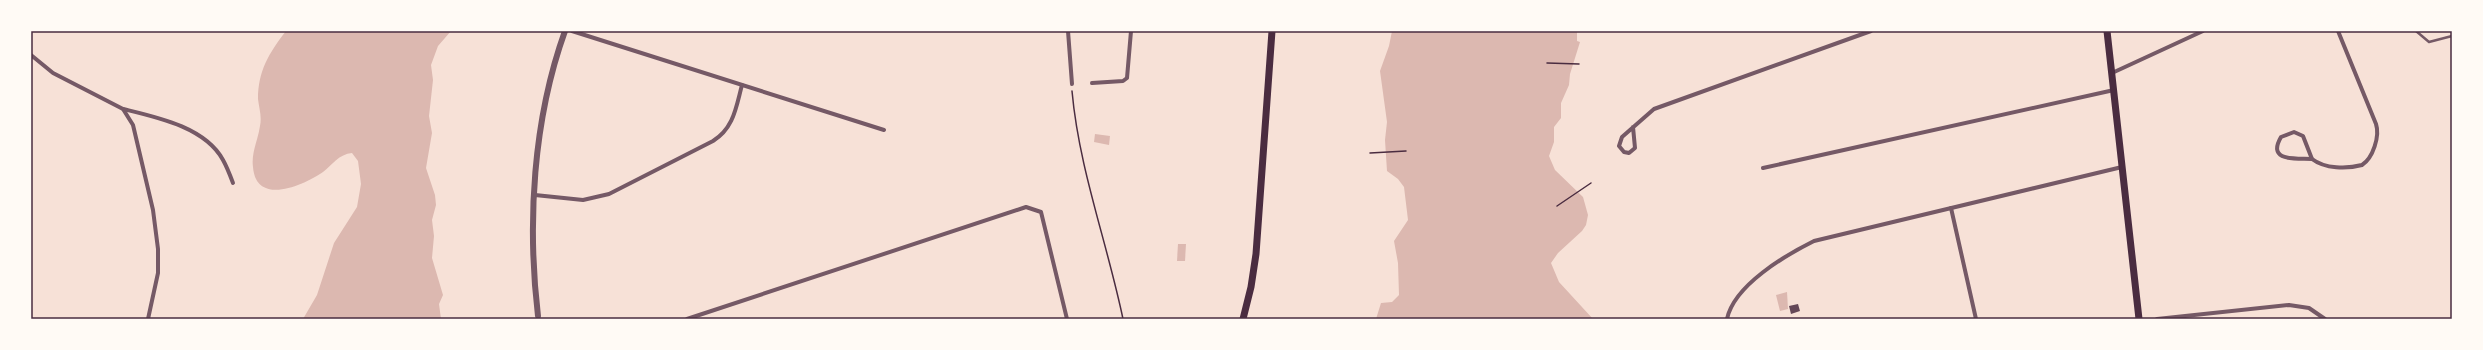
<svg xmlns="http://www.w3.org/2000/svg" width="2483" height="350" font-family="'Open Sans',sans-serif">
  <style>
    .water { fill: #dcb8b0 }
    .building { fill: #644757 }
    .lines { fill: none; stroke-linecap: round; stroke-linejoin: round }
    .path { stroke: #4a2c40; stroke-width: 1.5 }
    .service { stroke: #755966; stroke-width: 2.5 }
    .minor { stroke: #755966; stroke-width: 4 }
    .tertiary { stroke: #755966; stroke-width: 6 }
    .secondary { stroke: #4a2c40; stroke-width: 7 }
    .neatline { fill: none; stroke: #4a2c40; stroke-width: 1.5 }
  </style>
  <rect width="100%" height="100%" fill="#f7e1d7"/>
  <g class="water">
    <path d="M 286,31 L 451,31 L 438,46 L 431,65 L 433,80 L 429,116 L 432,133 L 426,168 L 435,195 L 436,205 L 432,220 L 434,236 L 432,258 L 443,295 L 439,304 L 441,319 L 303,319 L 317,295 L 334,243 L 357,207 L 361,184 L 358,161 L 352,153 C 339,154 332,165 323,172 C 303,186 256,206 253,167 C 251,153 258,140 260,126 C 262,116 259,108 258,99 C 258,71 269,53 286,31 Z"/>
    <path d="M 1392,31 L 1577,31 L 1577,41 L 1580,42 L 1570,74 L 1569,85 L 1561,103 L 1561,118 L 1554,127 L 1554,142 L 1549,156 L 1555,170 L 1583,197 L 1588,215 L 1586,225 L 1582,231 L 1558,253 L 1551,263 L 1559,282 L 1593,319 L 1376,319 L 1381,303 L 1392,302 L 1399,295 L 1398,263 L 1394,241 L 1408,220 L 1404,187 L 1398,179 L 1387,171 L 1385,140 L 1387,122 L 1380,71 L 1389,46 Z"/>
    <path d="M 1095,134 L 1110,136 L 1109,145 L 1094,142 Z"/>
    <path d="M 1178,244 L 1186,244 L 1185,261 L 1177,261 Z"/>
    <path d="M 1787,292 L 1788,309 L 1780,311 L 1776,295 Z"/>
  </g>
  <path class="building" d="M 1798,304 L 1800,311 L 1791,314 L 1789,306 Z"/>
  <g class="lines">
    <g class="path">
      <path d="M 1547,63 L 1579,64"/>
      <path d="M 1072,91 C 1079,169 1107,242 1123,319"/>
      <path d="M 1370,153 L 1406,151"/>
      <path d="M 1557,206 L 1591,183"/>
    </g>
    <path class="service" d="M 2416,31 L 2429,42 L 2452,36"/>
    <g class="minor">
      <path d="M 572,31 L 884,130"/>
      <path d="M 1068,31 L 1072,84"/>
      <path d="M 31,55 L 53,73 L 123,109 L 133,125 L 153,210 L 158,249 L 158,273 L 148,319"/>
      <path d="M 2112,73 L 2203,31"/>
      <path d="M 1092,83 L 1123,81 L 1127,78 L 1131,31"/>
      <path d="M 123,109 C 156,117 205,127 223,160 C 227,167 230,175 233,183"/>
      <path d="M 1633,127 L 1635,148 L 1629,153 L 1624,152 L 1619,146 L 1622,137 L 1654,109 L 1871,31"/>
      <path d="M 2294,132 L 2303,136 L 2312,159 C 2298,158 2266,163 2281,137 Z"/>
      <path d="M 2312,159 C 2325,169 2347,169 2362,165 C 2373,158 2380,136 2376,124 L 2338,31"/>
      <path d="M 1763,168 L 2114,90"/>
      <path d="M 535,195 L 583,200 L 609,194 L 713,141 C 734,128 736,107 742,85"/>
      <path d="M 1951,208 L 1976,319"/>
      <path d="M 687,319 L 1026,207 L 1041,212 L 1067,319"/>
      <path d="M 1727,319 C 1734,285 1786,255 1814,241 L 2122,167"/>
      <path d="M 2157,319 L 2289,305 L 2309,308 L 2325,319"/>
    </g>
    <path class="tertiary" d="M 538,316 C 527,223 533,120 565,31"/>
    <g class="secondary">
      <path d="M 2107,31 L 2139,319"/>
      <path d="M 1243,319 L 1251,287 L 1256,254 L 1272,31"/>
    </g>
  </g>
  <rect width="2483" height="350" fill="none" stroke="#fffaf5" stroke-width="64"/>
  <rect x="32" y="32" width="2419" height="286" class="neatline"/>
</svg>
